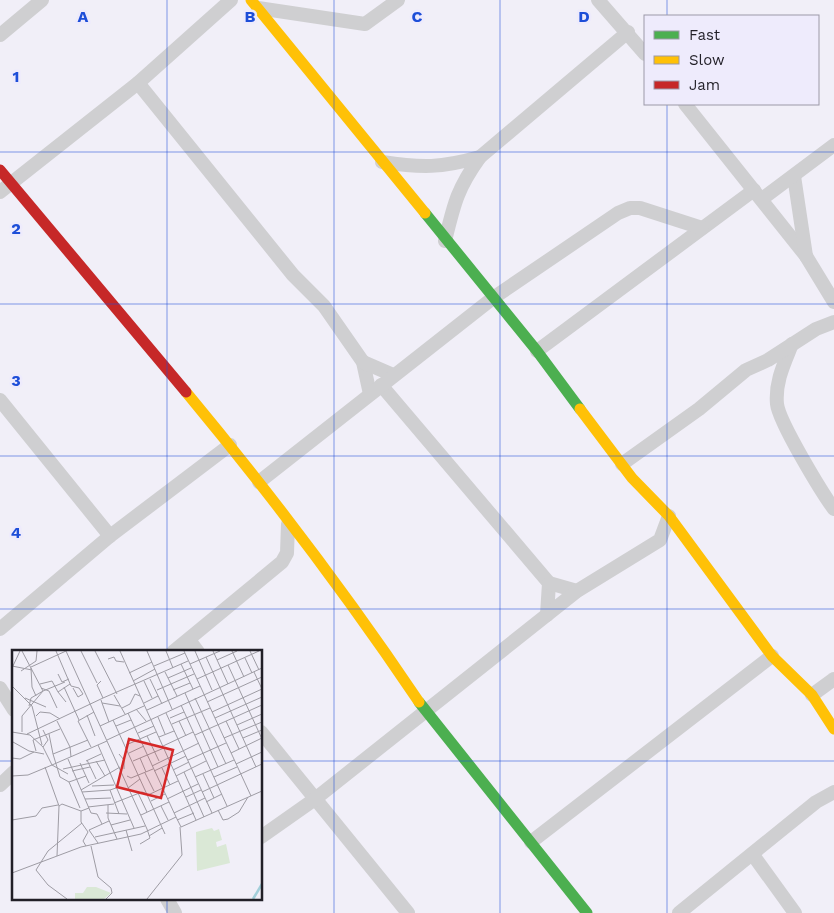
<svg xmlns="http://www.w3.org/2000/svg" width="834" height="913" font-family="'Work Sans',sans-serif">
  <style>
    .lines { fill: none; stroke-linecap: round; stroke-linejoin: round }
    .street { stroke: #cfcfd1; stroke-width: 14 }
    .fast { stroke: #4caf50; stroke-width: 11 }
    .slow { stroke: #ffc107; stroke-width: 11 }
    .jam { stroke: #c62828; stroke-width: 11 }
    .grid { fill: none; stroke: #1d4ed8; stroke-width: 1; stroke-opacity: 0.55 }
    .inset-river { fill: none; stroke: #a3cfda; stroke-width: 2.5 }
    .inset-road { fill: none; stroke: #9e9ca4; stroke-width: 1 }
    .view { fill: #d62828; fill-opacity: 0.15; stroke: #d62828; stroke-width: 2.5 }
    .inset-edge { fill: none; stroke: #211f27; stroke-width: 2.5 }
    .grid-label { font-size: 16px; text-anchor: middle; font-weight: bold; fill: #1d4ed8; stroke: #eeebfc; stroke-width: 5; stroke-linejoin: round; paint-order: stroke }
  </style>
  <rect width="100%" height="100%" fill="#f1eff8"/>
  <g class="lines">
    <g class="street">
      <path d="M 598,0 L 645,54"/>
      <path d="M 258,8 L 365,24 L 398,0"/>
      <path d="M 0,35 L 42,0"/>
      <path d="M 138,83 L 293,275 L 324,306 L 363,362 L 370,394"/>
      <path d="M 685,104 L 806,256 L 834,302"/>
      <path d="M 382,162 C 422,168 441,168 480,157"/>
      <path d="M 794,176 L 806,256"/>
      <path d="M 0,192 L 138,83 L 231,0"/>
      <path d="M 762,199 L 834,145"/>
      <path d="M 445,241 C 454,204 457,189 480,157 L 628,32"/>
      <path d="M 792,344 C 784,364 775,382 777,404 C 779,422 822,493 834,509"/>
      <path d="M 537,351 L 754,190"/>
      <path d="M 363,362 L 393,375"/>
      <path d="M 381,385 L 549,583 L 547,615"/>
      <path d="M 0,400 L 110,536"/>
      <path d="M 622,464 L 699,409 L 746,370 L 768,360 L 816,329 L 834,322"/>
      <path d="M 259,482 L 493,298 L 618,213 L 630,208 L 640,208 L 702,228"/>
      <path d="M 549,583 L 577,591"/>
      <path d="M 0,629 L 110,536 L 230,445"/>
      <path d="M 189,640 L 198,652"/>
      <path d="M 173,652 L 282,562 L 287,553 L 288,524"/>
      <path d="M 0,688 L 14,710"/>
      <path d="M 812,695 L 834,679"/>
      <path d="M 261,732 L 408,913"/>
      <path d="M 0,785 L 14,772"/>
      <path d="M 261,837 L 315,799 L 577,591 L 660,540 L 669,516"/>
      <path d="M 531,842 L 772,656"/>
      <path d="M 753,855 L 795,913"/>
      <path d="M 167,899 L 175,913"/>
      <path d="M 679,913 L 816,802 L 834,792"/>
    </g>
    <g class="fast">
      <path d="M 425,213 L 537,351 L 580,409"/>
      <path d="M 419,702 L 587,913"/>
    </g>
    <g class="slow">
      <path d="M 251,0 L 425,213"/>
      <path d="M 186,392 C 269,492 347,595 419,702"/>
      <path d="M 580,409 L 632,478 L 669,516 L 772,656 L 812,695 L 834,729"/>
    </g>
    <path class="jam" d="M 0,170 L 186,392"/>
  </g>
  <path class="grid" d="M 167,0 L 167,652M 334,0 L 334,913M 500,0 L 500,913M 667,0 L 667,16M 667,104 L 667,913M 0,152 L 834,152M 0,304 L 834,304M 0,456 L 834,456M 0,609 L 834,609M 0,761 L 14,761M 261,761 L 834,761M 167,899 L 167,913"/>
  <g transform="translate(12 650)">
    <rect width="250" height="250" fill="#f1eff8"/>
    <path d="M 200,178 L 202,181 L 207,179 L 210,190 L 204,192 L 205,197 L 214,194 L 218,213 L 185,221 L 184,182 ZM 75,237 L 84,237 L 99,243 L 92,249 L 63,249 L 63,243 L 71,243 Z" fill="#dae8d6"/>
    <path class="inset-river" d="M 241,249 L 250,234"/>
    <path class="inset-road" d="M 10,1 L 31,41 L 53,32M 44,1 L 59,36 L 67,38 L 71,44M 54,1 L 135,179 L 138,188 L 128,194M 69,1 L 85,33M 83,1 L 105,44M 108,1 L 184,170M 135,1 L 160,59M 154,1 L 161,18M 172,1 L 239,146M 183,1 L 200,40M 201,1 L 216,34M 220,1 L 232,27M 238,1 L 247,20M 194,7 L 244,117M 233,8 L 240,23M 96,9 L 102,7 L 104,11 L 112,12M 205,10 L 225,1M 169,14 L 181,39M 178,14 L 208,1M 216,15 L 250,89M 0,16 L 20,20M 142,16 L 173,3M 19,17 L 54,1M 0,18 L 8,1M 19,18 L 20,37 L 24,46M 9,21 L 24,11 L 25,1M 153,22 L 165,46M 242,22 L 250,39M 117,23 L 140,12M 46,24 L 50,32 L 57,29M 156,28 L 179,18M 138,29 L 150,54M 185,29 L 247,1M 89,31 L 85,35 L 91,48 L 176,11M 121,31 L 143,19M 132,31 L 140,48M 28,34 L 40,31 L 46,42M 0,36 L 20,56 L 30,95M 52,37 L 67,70M 29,38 L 37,41 L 45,58M 61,38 L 66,47 L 71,44M 145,40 L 182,24M 161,40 L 178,33M 173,43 L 206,117M 102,45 L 113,64M 13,48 L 34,57M 183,48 L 214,114M 89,50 L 90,53 L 108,56M 54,52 L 46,42 L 58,34M 195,52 L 250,27M 90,53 L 97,72M 132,53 L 146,46M 169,55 L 215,156M 110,58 L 118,54 L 123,44 L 128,46M 124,59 L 134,71M 135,60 L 188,36M 200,62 L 250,39M 116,63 L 164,167M 154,63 L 200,163M 75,65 L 83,86M 24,66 L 28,62 L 38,63 L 48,69M 146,67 L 153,84M 158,68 L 172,62M 203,68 L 250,47M 101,70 L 153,184M 45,71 L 58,97 L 59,107M 167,71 L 174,86M 214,71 L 227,99M 160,74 L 198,58M 225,75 L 250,64M 88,76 L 132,56M 104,76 L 119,70M 0,82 L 18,85 L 31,97 L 40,115 L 95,91M 10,82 L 10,66 L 31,41 L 19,48 L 17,56M 126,83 L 142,76M 15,84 L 91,48M 37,84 L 41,104M 183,85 L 250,55M 135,86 L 147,111M 147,87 L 162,81M 212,88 L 250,72M 231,88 L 250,80M 95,90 L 250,18M 1,92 L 17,101 L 32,104M 86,95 L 122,178M 114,95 L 144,82M 151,96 L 181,82M 31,97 L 36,90 L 31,80M 79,97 L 66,71 L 82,62M 24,101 L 21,90 L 48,79M 117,103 L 132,96M 219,103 L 250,88M 107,104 L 112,110 L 112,119M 0,108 L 8,109 L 22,102M 128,108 L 134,122M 56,109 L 79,163 L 85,164 L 90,174M 75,110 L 84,129M 176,110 L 214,93M 74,111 L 89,104M 84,111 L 93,126M 121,111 L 152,98M 68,113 L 77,133M 224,114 L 250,102M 140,116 L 187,93M 33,117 L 47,156 L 45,206M 150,118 L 158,135M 51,119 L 93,110M 161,120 L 177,112M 60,121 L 78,117M 142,121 L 174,106M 172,122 L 192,167M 133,123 L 142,141M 191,124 L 202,148M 0,126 L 16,125 L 40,115 L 56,124M 115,126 L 119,128 L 141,119M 164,126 L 194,111M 183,127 L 222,110M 202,127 L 225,117M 57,132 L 48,127 L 41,104 L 76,90M 80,136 L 102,135M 104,138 L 98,140 L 107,164M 116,138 L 128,129M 69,140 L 108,117M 70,142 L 98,140M 190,142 L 250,114M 126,143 L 135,162M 136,145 L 166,131M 174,147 L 189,140M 73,149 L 99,148M 155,149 L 186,134M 139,151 L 153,144M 194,152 L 210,144M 102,153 L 130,142 L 135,144M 96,155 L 96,168 L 105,189M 47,156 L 50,154 L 69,161 L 77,158M 149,156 L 156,170M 76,157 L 102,154M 68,158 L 57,132 L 74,126M 206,160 L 211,170 L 216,169 L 227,162 L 236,147M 69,161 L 69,172 L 76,182 L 71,191 L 74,196M 94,163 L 115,164M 162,163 L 193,148M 129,165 L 157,152M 0,170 L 24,166 L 30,158 L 46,155M 165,170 L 182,163M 99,175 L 118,170M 114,180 L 120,201M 137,186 L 150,178M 83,187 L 133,176M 86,193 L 77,180 L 97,171M 79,196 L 86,227 L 99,238 L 100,243 L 94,249M 0,223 L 69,197 L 129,184 L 164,167 L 169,177 L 250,141M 55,249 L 36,235 L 24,220 L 36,201 L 70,173M 135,249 L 170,205 L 168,177"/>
    <path class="view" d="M 117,89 L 161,100 L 149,148 L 105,137 Z"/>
    <rect width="250" height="250" class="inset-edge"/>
  </g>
  <g class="grid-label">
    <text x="83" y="22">A</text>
    <text x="250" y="22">B</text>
    <text x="417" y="22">C</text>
    <text x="584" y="22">D</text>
    <text x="16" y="82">1</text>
    <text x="16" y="234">2</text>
    <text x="16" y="386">3</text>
    <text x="16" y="538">4</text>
  </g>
  <rect x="644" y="15" width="175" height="90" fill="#eeebfc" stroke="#9c99a7"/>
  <rect x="654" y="31" width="25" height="8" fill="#4caf50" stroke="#9c99a7"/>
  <text x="689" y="40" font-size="15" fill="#211f27">Fast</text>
  <rect x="654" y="56" width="25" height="8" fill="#ffc107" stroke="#9c99a7"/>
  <text x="689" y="65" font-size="15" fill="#211f27">Slow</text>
  <rect x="654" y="81" width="25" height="8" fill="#c62828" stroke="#9c99a7"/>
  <text x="689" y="90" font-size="15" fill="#211f27">Jam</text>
</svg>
